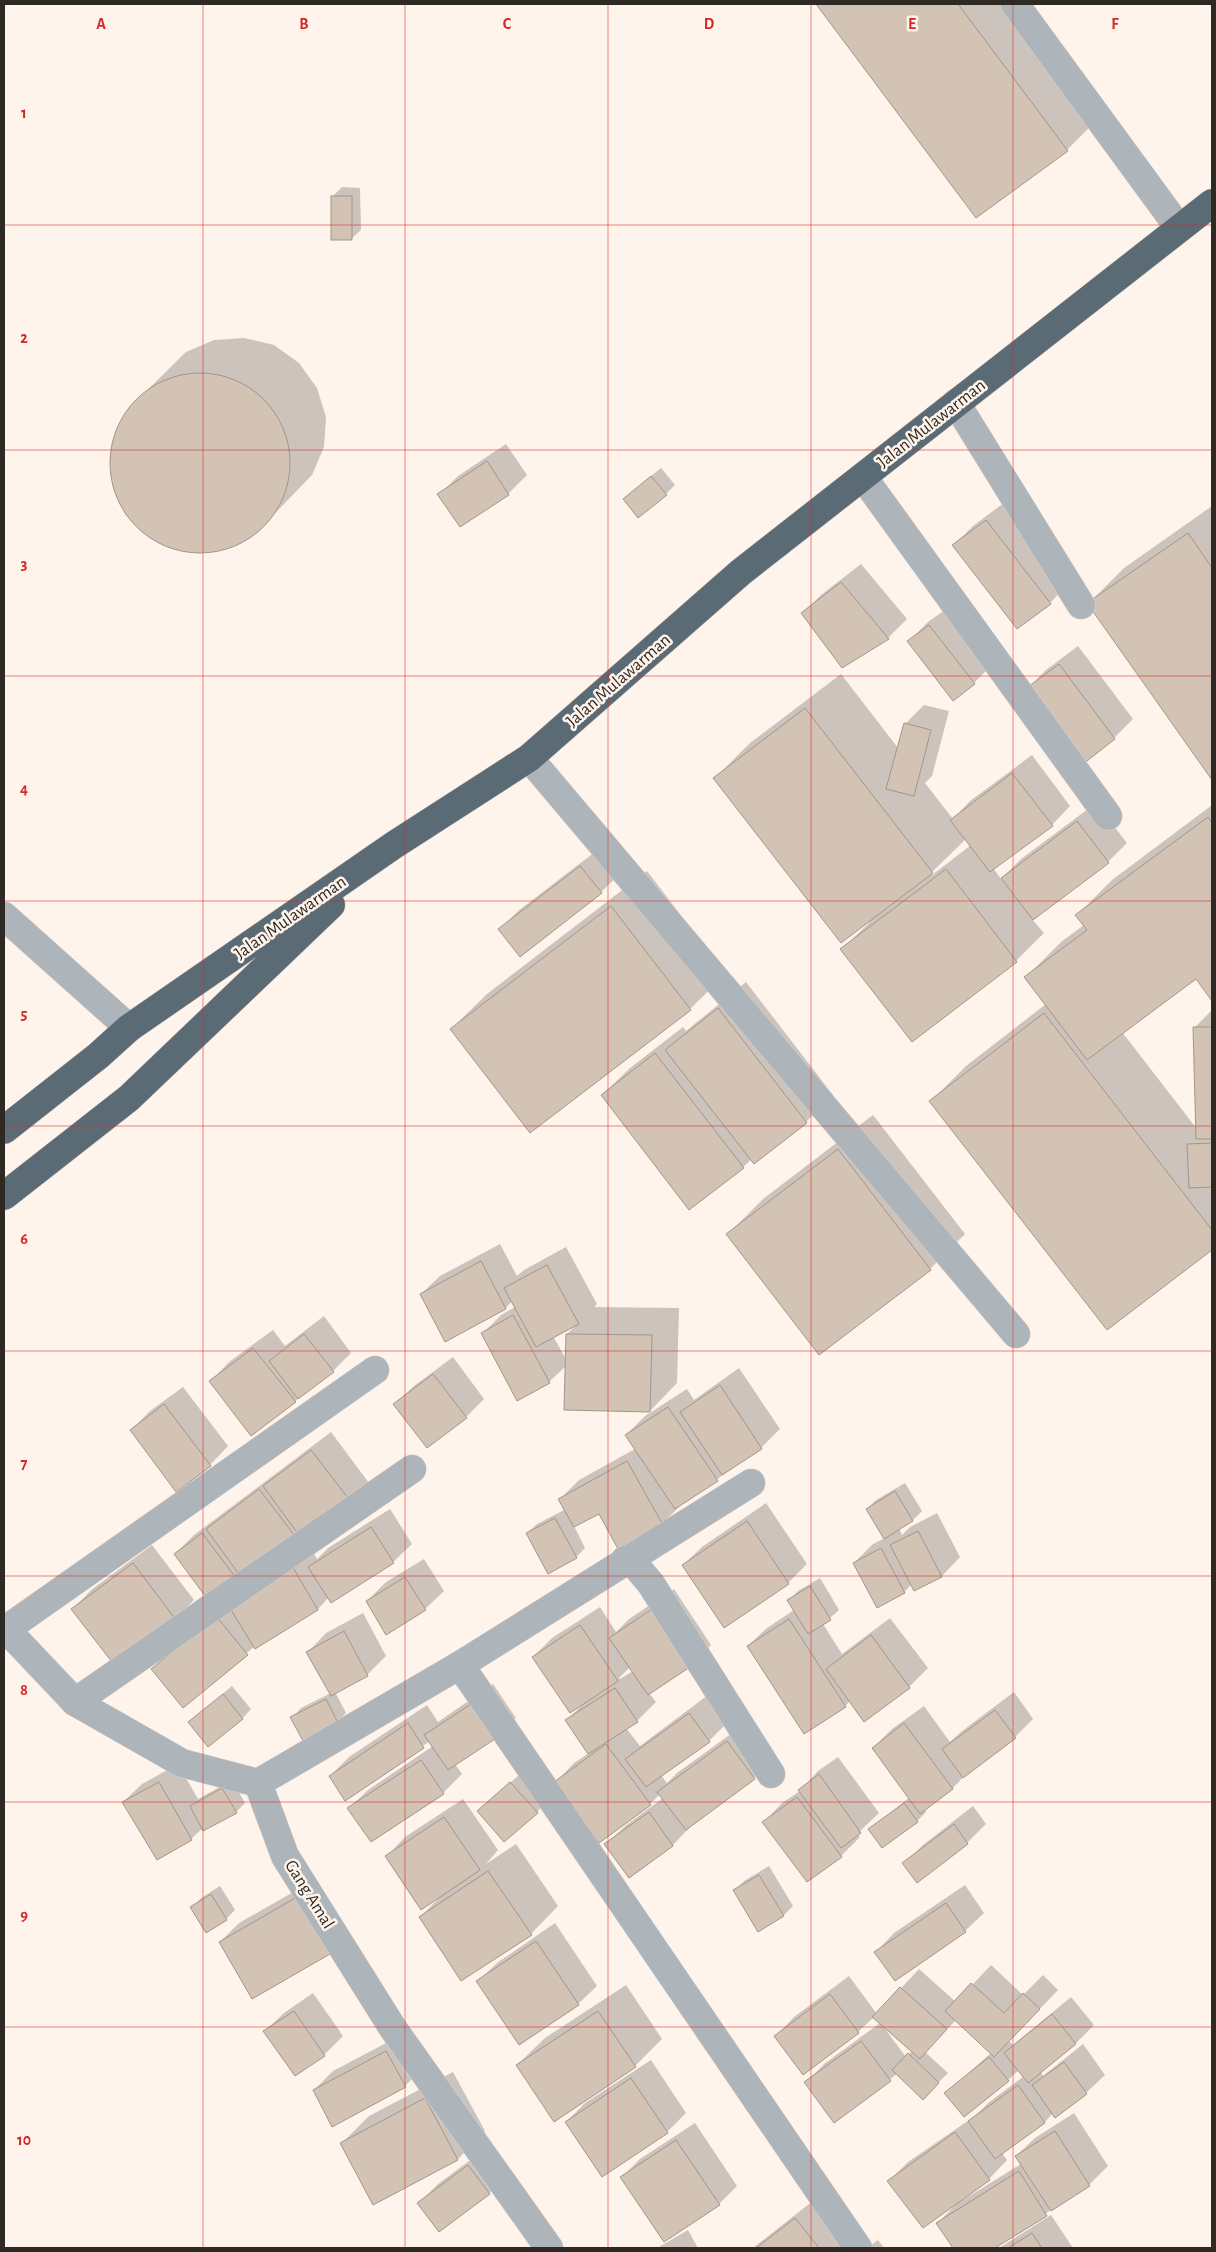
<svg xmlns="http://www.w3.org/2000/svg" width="1216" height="2252" font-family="'Alegreya Sans',sans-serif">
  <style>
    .shadow { fill: #0003; fill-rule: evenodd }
    .building { fill: #d2c3b5; stroke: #a49588 }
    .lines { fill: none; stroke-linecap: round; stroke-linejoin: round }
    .minor-casing { stroke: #d9cfc7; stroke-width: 29 }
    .highway-casing { stroke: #d9cfc7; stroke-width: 29 }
    .minor { stroke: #adb5ba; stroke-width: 28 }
    .highway { stroke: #5b6b76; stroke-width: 28 }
    .grid { fill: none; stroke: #d62828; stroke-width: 1; stroke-opacity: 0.55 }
    .labels { text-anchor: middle; stroke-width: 5; stroke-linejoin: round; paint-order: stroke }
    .street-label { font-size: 18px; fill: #2f2924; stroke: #fef4eb }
    .grid-label { font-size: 16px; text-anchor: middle; font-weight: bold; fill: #d62828; stroke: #fef4eb; stroke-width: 5; stroke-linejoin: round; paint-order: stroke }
  </style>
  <rect width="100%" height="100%" fill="#fef4eb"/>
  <g class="shadow">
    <path d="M 818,4 L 1019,4 L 1102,115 L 1067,150 L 976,216 Z"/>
    <path d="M 342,187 L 360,188 L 361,230 L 351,239 L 332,197 Z"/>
    <path d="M 244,338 L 274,345 L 299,363 L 317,388 L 326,417 L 324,447 L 312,475 L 255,534 L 228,548 L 198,553 L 170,548 L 145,534 L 125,514 L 113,488 L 110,460 L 115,432 L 129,408 L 186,352 L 214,340 Z"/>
    <path d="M 506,444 L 527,475 L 508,494 L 439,495 L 458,476 Z"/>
    <path d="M 661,468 L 675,485 L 666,494 L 634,490 Z"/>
    <path d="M 1005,502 L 1068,584 L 1050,603 L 954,545 L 973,526 Z"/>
    <path d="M 1212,506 L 1212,778 L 1089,603 L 1124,568 Z"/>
    <path d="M 861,564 L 907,619 L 888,638 L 843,666 L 803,613 L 821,595 Z"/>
    <path d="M 949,607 L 993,664 L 974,683 L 909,641 L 928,622 Z"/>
    <path d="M 1078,646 L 1133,719 L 1114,738 L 1083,763 L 1027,689 L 1046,670 Z"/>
    <path d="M 841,674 L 898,748 L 905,724 L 924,705 L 949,711 L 932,776 L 925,783 L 953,819 L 970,801 L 1032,755 L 1070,806 L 1052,825 L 993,868 L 1001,879 L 1021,859 L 1096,803 L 1127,843 L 1108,862 L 1032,919 L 1044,933 L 1016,961 L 912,1040 L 842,949 L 870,922 L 715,778 L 750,743 ZM 966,839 L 971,845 L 932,875 L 931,873 Z"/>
    <path d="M 1212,805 L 1212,999 L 1196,977 L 1122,1032 L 1197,1129 L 1194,1028 L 1212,1010 L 1212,1248 L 1107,1329 L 931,1101 L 966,1066 L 1046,1004 L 1026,977 L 1061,942 L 1084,925 L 1077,915 L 1112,880 Z"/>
    <path d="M 600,848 L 620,874 L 601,892 L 500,929 L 518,911 Z"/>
    <path d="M 647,871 L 726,974 L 690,1009 L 530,1131 L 451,1029 L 487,994 Z"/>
    <path d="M 746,982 L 833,1095 L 806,1122 L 752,1159 L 743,1167 L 602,1095 L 630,1068 L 683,1027 L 686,1031 Z"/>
    <path d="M 873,1115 L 965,1234 L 930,1269 L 728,1234 L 763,1199 Z"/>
    <path d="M 500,1244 L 517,1276 L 524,1270 L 566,1247 L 597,1304 L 594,1307 L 679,1308 L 677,1383 L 650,1411 L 567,1365 L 549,1382 L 482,1334 L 501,1315 L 515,1307 L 512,1301 L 506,1308 L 446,1340 L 421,1294 L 440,1276 ZM 578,1323 L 567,1334 L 567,1361 L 553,1336 Z"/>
    <path d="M 324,1316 L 351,1353 L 333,1371 L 295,1401 L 211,1381 L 229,1362 L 273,1330 L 285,1346 Z"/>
    <path d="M 453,1357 L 484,1399 L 466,1417 L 395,1404 L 414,1386 Z"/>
    <path d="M 739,1368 L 780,1429 L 761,1448 L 681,1505 L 662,1524 L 600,1512 L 574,1526 L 585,1548 L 576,1557 L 527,1533 L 537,1524 L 566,1509 L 560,1499 L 579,1480 L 635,1449 L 626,1435 L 645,1416 L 687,1389 L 694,1400 Z"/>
    <path d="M 183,1387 L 228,1446 L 210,1465 L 131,1430 L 150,1411 Z"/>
    <path d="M 331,1432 L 369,1483 L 239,1581 L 175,1554 L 194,1535 Z"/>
    <path d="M 905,1483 L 922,1511 L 913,1520 L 899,1528 L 902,1535 L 910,1527 L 937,1513 L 960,1557 L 942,1576 L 914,1590 L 912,1584 L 904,1592 L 854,1563 L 873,1544 L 885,1538 L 867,1509 L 876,1500 Z"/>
    <path d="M 766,1503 L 807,1564 L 788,1583 L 724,1626 L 683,1565 L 702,1547 Z"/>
    <path d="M 390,1509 L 412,1544 L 393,1562 L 329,1597 L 318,1609 L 255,1646 L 183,1706 L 152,1669 L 171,1651 L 311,1549 L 317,1559 L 328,1548 Z"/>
    <path d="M 152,1545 L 194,1600 L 175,1619 L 73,1609 L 91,1590 Z"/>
    <path d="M 424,1559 L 444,1591 L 425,1609 L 367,1601 L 386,1582 Z"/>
    <path d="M 820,1578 L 839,1610 L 823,1624 L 842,1654 L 890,1618 L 928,1668 L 909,1687 L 850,1701 L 845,1706 L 748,1646 L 767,1628 L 794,1610 L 789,1601 L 798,1591 Z"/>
    <path d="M 674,1589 L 711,1645 L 693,1664 L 649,1693 L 656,1702 L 637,1721 L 626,1728 L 640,1746 L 708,1695 L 728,1722 L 709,1741 L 661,1775 L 667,1783 L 677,1773 L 746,1723 L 773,1760 L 754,1778 L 691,1826 L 673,1845 L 629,1876 L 606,1845 L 625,1826 L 663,1798 L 660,1794 L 650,1804 L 599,1841 L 556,1782 L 574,1763 L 589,1753 L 567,1720 L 583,1704 L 533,1657 L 552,1638 L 600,1607 L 616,1632 L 629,1619 ZM 630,1667 L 633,1671 L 620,1679 L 619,1678 Z"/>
    <path d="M 363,1613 L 386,1656 L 367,1675 L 335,1692 L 346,1713 L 337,1722 L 292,1718 L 301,1708 L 331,1693 L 308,1652 L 326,1633 Z"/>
    <path d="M 493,1684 L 516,1718 L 497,1736 L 455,1764 L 462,1774 L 443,1793 L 349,1808 L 368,1790 L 433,1746 L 430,1741 L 346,1799 L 330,1776 L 349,1757 L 427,1705 L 438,1722 Z"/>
    <path d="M 232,1686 L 251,1709 L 242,1719 L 189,1722 Z"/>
    <path d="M 1014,1692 L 1033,1719 L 1015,1737 L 970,1770 L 952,1789 L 924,1809 L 926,1812 L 917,1821 L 883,1846 L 870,1829 L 910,1797 L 873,1748 L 892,1729 L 924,1706 L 950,1742 L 962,1731 Z"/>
    <path d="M 838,1757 L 879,1813 L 857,1834 L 860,1837 L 841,1856 L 764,1822 L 782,1803 L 800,1791 L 818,1771 Z"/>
    <path d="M 178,1764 L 198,1799 L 232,1780 L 245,1803 L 236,1812 L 203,1828 L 191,1839 L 158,1859 L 123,1802 L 142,1784 Z"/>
    <path d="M 530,1765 L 555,1793 L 537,1812 L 479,1811 Z"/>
    <path d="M 463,1799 L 498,1850 L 486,1864 L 516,1844 L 558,1906 L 531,1934 L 420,1917 L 441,1896 L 387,1856 L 405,1837 Z"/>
    <path d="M 973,1806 L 986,1824 L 967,1843 L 917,1881 L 904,1864 L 923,1845 Z"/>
    <path d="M 769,1866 L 793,1906 L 784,1915 L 759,1930 L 735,1890 L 744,1881 Z"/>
    <path d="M 316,1879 L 348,1935 L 329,1953 L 220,1942 L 239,1923 Z"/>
    <path d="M 965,1885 L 984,1913 L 965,1931 L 876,1952 L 894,1933 Z"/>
    <path d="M 220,1886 L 235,1910 L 226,1919 L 192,1908 L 201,1898 Z"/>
    <path d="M 555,1923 L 597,1986 L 578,2004 L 478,1981 L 497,1963 Z"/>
    <path d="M 991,1965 L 1023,1995 L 1043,1975 L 1058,1990 L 1009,2041 L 1013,2045 L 1071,1997 L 1094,2025 L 1076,2043 L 1041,2072 L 1043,2076 L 1083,2044 L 1105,2075 L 1086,2093 L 1053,2113 L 1045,2122 L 1002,2153 L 1007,2160 L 989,2179 L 962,2198 L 963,2200 L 1021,2164 L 1016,2156 L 1035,2138 L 1074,2113 L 1108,2166 L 1089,2185 L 993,2248 L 954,2248 L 938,2223 L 956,2204 L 889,2181 L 908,2162 L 975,2116 L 988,2103 L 1024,2076 L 1019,2070 L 1008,2080 L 946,2093 L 991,2053 L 956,2020 L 925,2052 L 948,2073 L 932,2089 L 897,2074 L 834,2121 L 806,2083 L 824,2064 L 880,2023 L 874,2017 L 858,2032 L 804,2073 L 776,2036 L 794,2017 L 849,1976 L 877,2014 L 919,1969 L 956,2002 ZM 886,2028 L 912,2051 L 906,2057 L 885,2029 Z"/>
    <path d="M 626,1985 L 662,2039 L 635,2066 L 517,2065 L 545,2038 Z"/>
    <path d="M 313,1993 L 343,2036 L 324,2055 L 296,2075 L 265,2031 L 284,2013 Z"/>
    <path d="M 405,2033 L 424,2067 L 405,2086 L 314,2090 L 333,2071 Z"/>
    <path d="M 651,2060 L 686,2113 L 667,2132 L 566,2122 L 585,2103 Z"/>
    <path d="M 453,2072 L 485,2131 L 458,2159 L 374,2203 L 342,2143 L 369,2116 Z"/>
    <path d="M 695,2123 L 737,2186 L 719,2204 L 622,2177 L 640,2159 Z"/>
    <path d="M 488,2147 L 508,2175 L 489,2193 L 419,2203 L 438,2184 Z"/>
    <path d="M 814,2200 L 842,2248 L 753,2248 Z"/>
    <path d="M 1051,2215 L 1073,2248 L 999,2248 Z"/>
    <path d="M 688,2230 L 698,2248 L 657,2248 Z"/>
    <path d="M 878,2240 L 884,2248 L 867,2248 Z"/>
  </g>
  <g class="building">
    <path d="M 816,4 L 958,4 L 1068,151 L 976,218 Z"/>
    <rect x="331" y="196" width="21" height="44"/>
    <circle cx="200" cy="463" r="90"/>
    <path d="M 487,461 L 509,495 L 460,527 L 437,494 Z"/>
    <path d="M 651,476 L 667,495 L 638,518 L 623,499 Z"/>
    <path d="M 986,520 L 1051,604 L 1017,629 L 952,545 Z"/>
    <path d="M 1188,533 L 1212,568 L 1212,780 L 1087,603 Z"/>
    <path d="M 841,582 L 889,639 L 842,668 L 801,613 Z"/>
    <path d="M 929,625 L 975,684 L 953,701 L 907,641 Z"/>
    <path d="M 1059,664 L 1115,739 L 1083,764 L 1025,689 Z"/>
    <path d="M 805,708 L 933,873 L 841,943 L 713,778 Z"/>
    <path d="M 904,723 L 931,730 L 914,796 L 886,789 Z"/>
    <path d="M 1012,773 L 1053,826 L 990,872 L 950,820 Z"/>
    <path d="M 1208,817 L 1212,823 L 1212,1001 L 1196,979 L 1087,1060 L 1024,977 L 1087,930 L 1075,915 Z"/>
    <path d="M 1077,821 L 1109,863 L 1033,920 L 1001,878 Z"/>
    <path d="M 580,866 L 602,893 L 520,957 L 498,929 Z"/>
    <path d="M 946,869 L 1017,962 L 912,1042 L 840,949 Z"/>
    <path d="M 611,906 L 691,1010 L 530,1133 L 450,1029 Z"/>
    <path d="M 718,1008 L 807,1123 L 754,1164 L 665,1050 Z"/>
    <path d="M 1044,1013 L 1212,1230 L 1212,1250 L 1107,1330 L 929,1101 Z"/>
    <path d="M 1193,1027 L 1212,1027 L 1212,1139 L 1196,1139 Z"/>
    <path d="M 655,1053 L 744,1168 L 689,1210 L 601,1095 Z"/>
    <path d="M 1212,1143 L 1212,1187 L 1189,1188 L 1187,1144 Z"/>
    <path d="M 838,1149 L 931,1270 L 819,1355 L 726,1234 Z"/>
    <path d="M 481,1261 L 506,1309 L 445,1342 L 420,1294 Z"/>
    <path d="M 547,1265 L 579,1324 L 536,1347 L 504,1288 Z"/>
    <path d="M 513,1315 L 550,1383 L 517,1401 L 481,1333 Z"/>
    <path d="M 304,1334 L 334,1372 L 298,1399 L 269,1361 Z"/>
    <path d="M 566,1334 L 652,1335 L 650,1412 L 564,1410 Z"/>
    <path d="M 253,1348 L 296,1402 L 251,1436 L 209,1381 Z"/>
    <path d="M 433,1374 L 467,1418 L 427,1448 L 393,1404 Z"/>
    <path d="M 720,1385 L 762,1449 L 722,1475 L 680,1412 Z"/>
    <path d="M 164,1404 L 211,1466 L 176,1492 L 130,1430 Z"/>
    <path d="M 668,1407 L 718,1481 L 675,1509 L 625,1435 Z"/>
    <path d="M 311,1450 L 351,1502 L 302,1539 L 263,1486 Z"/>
    <path d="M 627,1461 L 663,1525 L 618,1549 L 599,1514 L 574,1527 L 558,1499 Z"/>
    <path d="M 259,1489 L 298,1540 L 244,1581 L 206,1529 Z"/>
    <path d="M 895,1491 L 913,1521 L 884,1539 L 866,1509 Z"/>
    <path d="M 555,1518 L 577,1558 L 548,1574 L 526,1533 Z"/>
    <path d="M 747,1521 L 789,1584 L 724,1628 L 682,1565 Z"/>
    <path d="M 371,1527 L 394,1563 L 331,1603 L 308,1567 Z"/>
    <path d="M 918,1531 L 942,1577 L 914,1591 L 890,1545 Z"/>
    <path d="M 202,1533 L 239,1582 L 211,1604 L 174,1554 Z"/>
    <path d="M 881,1548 L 905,1593 L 877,1608 L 853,1563 Z"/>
    <path d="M 133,1563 L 176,1620 L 115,1666 L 71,1609 Z"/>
    <path d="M 292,1566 L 318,1610 L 255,1649 L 228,1605 Z"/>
    <path d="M 405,1577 L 426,1610 L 386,1635 L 366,1601 Z"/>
    <path d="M 810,1586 L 831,1620 L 808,1634 L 787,1600 Z"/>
    <path d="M 655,1607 L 693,1665 L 648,1695 L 609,1638 Z"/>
    <path d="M 216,1616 L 248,1655 L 183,1708 L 151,1669 Z"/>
    <path d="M 789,1619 L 846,1707 L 804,1734 L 747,1646 Z"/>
    <path d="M 580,1625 L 618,1681 L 570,1713 L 532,1657 Z"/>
    <path d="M 344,1631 L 368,1676 L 331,1696 L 306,1652 Z"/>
    <path d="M 871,1635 L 910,1688 L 864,1722 L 826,1669 Z"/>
    <path d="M 615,1688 L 638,1722 L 588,1754 L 565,1720 Z"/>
    <path d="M 223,1694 L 243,1719 L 208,1747 L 188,1722 Z"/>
    <path d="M 326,1699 L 338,1723 L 303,1741 L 290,1717 Z"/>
    <path d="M 474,1702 L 498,1737 L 448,1770 L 424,1735 Z"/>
    <path d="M 995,1710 L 1016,1738 L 963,1778 L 942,1749 Z"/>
    <path d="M 689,1713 L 710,1742 L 646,1787 L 625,1759 Z"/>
    <path d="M 408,1723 L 424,1748 L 345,1801 L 329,1776 Z"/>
    <path d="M 904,1723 L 953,1789 L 920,1814 L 872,1748 Z"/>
    <path d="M 727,1741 L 755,1779 L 686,1830 L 657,1792 Z"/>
    <path d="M 606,1744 L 651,1805 L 599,1843 L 554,1782 Z"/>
    <path d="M 421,1760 L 444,1794 L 371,1842 L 347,1808 Z"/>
    <path d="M 819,1774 L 861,1833 L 841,1848 L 798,1790 Z"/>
    <path d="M 159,1782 L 192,1840 L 157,1860 L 122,1802 Z"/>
    <path d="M 510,1782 L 538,1813 L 504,1842 L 477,1811 Z"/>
    <path d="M 222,1788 L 237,1813 L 203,1831 L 190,1806 Z"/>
    <path d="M 797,1797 L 842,1857 L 807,1882 L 762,1822 Z"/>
    <path d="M 904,1803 L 918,1822 L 882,1848 L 868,1829 Z"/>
    <path d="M 649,1812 L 673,1846 L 629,1878 L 604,1844 Z"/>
    <path d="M 444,1817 L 480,1870 L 421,1910 L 385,1856 Z"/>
    <path d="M 954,1824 L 968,1844 L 917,1883 L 902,1863 Z"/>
    <path d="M 488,1871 L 532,1935 L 461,1981 L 419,1917 Z"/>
    <path d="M 759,1875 L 784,1916 L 758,1932 L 733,1890 Z"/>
    <path d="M 211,1894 L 227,1920 L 206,1933 L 190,1907 Z"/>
    <path d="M 297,1897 L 330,1954 L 252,1999 L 219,1942 Z"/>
    <path d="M 946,1903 L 966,1932 L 895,1981 L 874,1952 Z"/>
    <path d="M 536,1941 L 579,2005 L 519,2045 L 476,1981 Z"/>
    <path d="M 971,1983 L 1004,2013 L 1023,1993 L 1040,2009 L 994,2057 L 945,2011 Z"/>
    <path d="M 900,1987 L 947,2029 L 920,2059 L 872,2017 Z"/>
    <path d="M 830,1994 L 859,2033 L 803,2075 L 774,2036 Z"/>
    <path d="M 294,2011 L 325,2056 L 295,2076 L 263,2031 Z"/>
    <path d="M 598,2011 L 636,2067 L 554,2122 L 516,2065 Z"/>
    <path d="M 1052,2014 L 1076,2044 L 1028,2083 L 1004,2053 Z"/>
    <path d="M 861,2041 L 891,2081 L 834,2123 L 804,2082 Z"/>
    <path d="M 386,2051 L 406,2087 L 332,2127 L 313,2090 Z"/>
    <path d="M 908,2053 L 939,2083 L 923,2100 L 892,2070 Z"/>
    <path d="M 989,2057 L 1009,2081 L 964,2117 L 944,2093 Z"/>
    <path d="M 1064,2062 L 1087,2094 L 1055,2118 L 1032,2085 Z"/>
    <path d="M 631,2078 L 668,2133 L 602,2177 L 565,2122 Z"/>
    <path d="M 1018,2085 L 1045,2123 L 995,2159 L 968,2121 Z"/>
    <path d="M 425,2098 L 458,2160 L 373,2205 L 340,2143 Z"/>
    <path d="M 1055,2131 L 1090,2186 L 1051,2211 L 1015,2156 Z"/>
    <path d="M 955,2132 L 990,2180 L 923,2228 L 887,2181 Z"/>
    <path d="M 676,2140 L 720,2205 L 664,2242 L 620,2177 Z"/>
    <path d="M 468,2165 L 490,2194 L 439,2232 L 417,2203 Z"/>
    <path d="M 1019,2171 L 1047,2216 L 995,2248 L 953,2248 L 936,2223 Z"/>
    <path d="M 795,2218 L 819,2248 L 756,2248 Z"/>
    <path d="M 1032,2233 L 1042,2248 L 1008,2248 Z"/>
  </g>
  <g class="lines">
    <g class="minor-casing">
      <g id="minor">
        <path d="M 1015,4 L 1179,228"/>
        <path d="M 956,403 L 1081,605"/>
        <path d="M 863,477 L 1108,816"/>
        <path d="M 529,758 L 1016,1334"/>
        <path d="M 4,916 L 129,1028"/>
        <path d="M 625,1560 L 636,1566 L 651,1584 L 771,1774"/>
        <path d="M 4,1627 L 75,1702 L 182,1763 L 258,1783"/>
        <path d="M 5,1630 L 375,1370"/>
        <path d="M 460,1665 L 858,2248"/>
        <path d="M 75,1702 L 412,1469"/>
        <path d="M 258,1783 L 460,1665 L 751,1483"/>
        <path d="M 258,1783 L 285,1856 L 392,2027 L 549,2248"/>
      </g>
    </g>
    <g class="highway-casing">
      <g id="highway">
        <path d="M 4,1130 L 98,1056 L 129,1028 L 394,845 L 529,758 L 741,572 L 1212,203"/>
        <path d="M 4,1196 L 129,1098 L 331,905"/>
      </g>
    </g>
    <use href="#minor" class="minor"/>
    <use href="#highway" class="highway"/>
  </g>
  <path class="grid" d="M 203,4 L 203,2248M 405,4 L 405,2248M 608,4 L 608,2248M 811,4 L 811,2248M 1013,4 L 1013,2248M 4,225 L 1212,225M 4,450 L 1212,450M 4,676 L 1212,676M 4,901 L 1212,901M 4,1126 L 1212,1126M 4,1351 L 1212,1351M 4,1576 L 1212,1576M 4,1802 L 1212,1802M 4,2027 L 1212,2027"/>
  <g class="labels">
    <g class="street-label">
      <text transform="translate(931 423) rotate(-38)" y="6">Jalan Mulawarman</text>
      <text transform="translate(618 680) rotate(-41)" y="6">Jalan Mulawarman</text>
      <text transform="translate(290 917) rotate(-35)" y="6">Jalan Mulawarman</text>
      <text transform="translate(310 1894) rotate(58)" y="6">Gang Amal</text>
    </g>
  </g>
  <g class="grid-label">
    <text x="101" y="29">A</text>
    <text x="304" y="29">B</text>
    <text x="507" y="29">C</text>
    <text x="709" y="29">D</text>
    <text x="912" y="29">E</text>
    <text x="1115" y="29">F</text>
    <text x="24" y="118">1</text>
    <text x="24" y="343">2</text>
    <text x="24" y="569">3</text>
    <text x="24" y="794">4</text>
    <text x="24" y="1019">5</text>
    <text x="24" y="1244">6</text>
    <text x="24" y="1469">7</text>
    <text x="24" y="1695">8</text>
    <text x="24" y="1920">9</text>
    <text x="24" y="2145">10</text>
  </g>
  <rect width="1216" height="2252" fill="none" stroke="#2f2924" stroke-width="10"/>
</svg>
